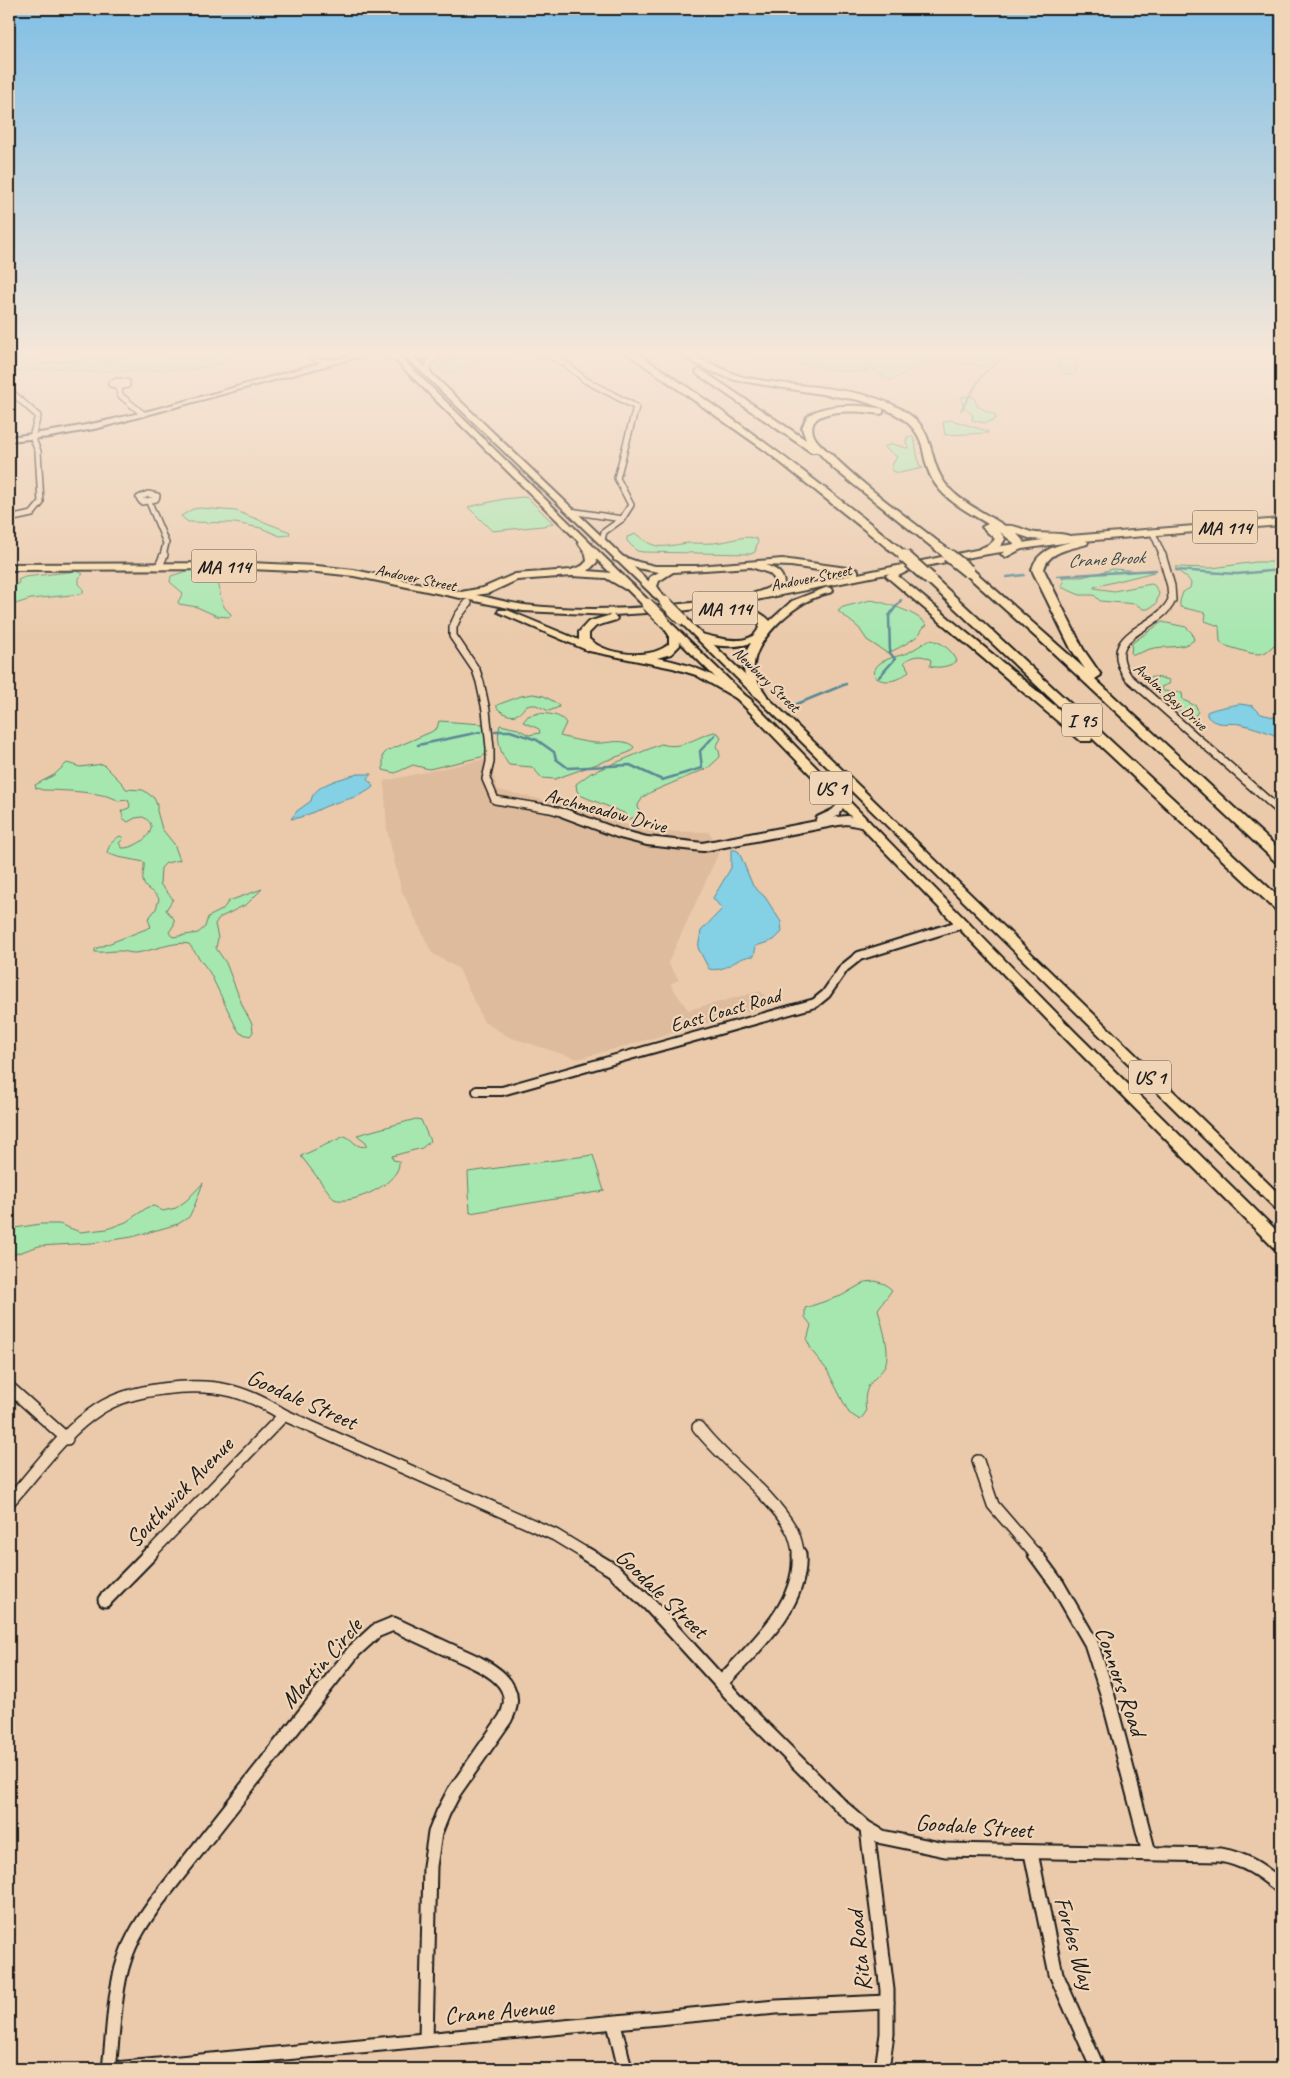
<svg xmlns="http://www.w3.org/2000/svg" width="1290" height="2078" font-family="Caveat,sans-serif">
  <style>
    .built { fill: #ddbb9c }
    .green { fill: #a6e7b0; stroke: #618266 }
    .water { fill: #84d0e4; stroke: #5a8894 }
    .lines { fill: none; stroke-linecap: round; stroke-linejoin: round }
    .stream-far1 { stroke: #5a8894; stroke-width: 2 }
    .stream { stroke: #5a8894; stroke-width: 2.5 }
    .minor-far4-casing { stroke: #1c1c1c; stroke-width: 8 }
    .minor-far3-casing { stroke: #1c1c1c; stroke-width: 10 }
    .minor-far2-casing { stroke: #1c1c1c; stroke-width: 12 }
    .minor-far1-casing { stroke: #1c1c1c; stroke-width: 14 }
    .minor-casing { stroke: #1c1c1c; stroke-width: 17 }
    .secondary-casing { stroke: #1c1c1c; stroke-width: 4 }
    .primary-casing { stroke: #1c1c1c; stroke-width: 4 }
    .trunk-casing { stroke: #1c1c1c; stroke-width: 4 }
    .motorway-casing { stroke: #1c1c1c; stroke-width: 4 }
    .minor-far4 { stroke: #f1d5b7; stroke-width: 5 }
    .minor-far3 { stroke: #f1d5b7; stroke-width: 7 }
    .minor-far2 { stroke: #f1d5b7; stroke-width: 8 }
    .minor-far1 { stroke: #f1d5b7; stroke-width: 11 }
    .minor { stroke: #f1d5b7; stroke-width: 13 }
    .secondary { fill: #f1d5b7; fill-rule: evenodd }
    .primary { fill: #fbddab; fill-rule: evenodd }
    .trunk { fill: #fbddab; fill-rule: evenodd }
    .motorway { fill: #fbddab; fill-rule: evenodd }
    .primary-bridge-casing { stroke: #1c1c1c; stroke-width: 14; stroke-linecap: butt }
    .motorway-bridge-far1-casing { stroke: #1c1c1c; stroke-width: 12; stroke-linecap: butt }
    .motorway-bridge-casing { stroke: #1c1c1c; stroke-width: 16; stroke-linecap: butt }
    .primary-bridge { stroke: #fbddab; stroke-width: 11 }
    .motorway-bridge-far1 { stroke: #fbddab; stroke-width: 9 }
    .motorway-bridge { stroke: #fbddab; stroke-width: 12 }
    .labels { text-anchor: middle; stroke-width: 4.5; stroke-linejoin: round; paint-order: stroke }
    .far-street-label { font-size: 16px; fill: #1c1c1c; stroke: #f1d5b7 }
    .far-water-label { font-size: 18px; font-style: italic; fill: #36494e; stroke: #f1d5b7 }
    .shield { fill: #f1d5b7; stroke: #5c544a; stroke-width: 1 }
    .shield-label { font-size: 19px; font-weight: bold; fill: #1c1c1c }
    .street-label { font-size: 20px; fill: #1c1c1c; stroke: #f1d5b7 }
    .near-street-label { font-size: 24px; fill: #1c1c1c; stroke: #f1d5b7 }
  </style>
  <rect width="100%" height="100%" fill="#ebcaab"/>
  <filter id="ink" filterUnits="userSpaceOnUse"><feTurbulence type="fractalNoise" baseFrequency=".02" numOctaves="2"/><feDisplacementMap in="SourceGraphic" scale="10" xChannelSelector="R" yChannelSelector="G"/><feConvolveMatrix kernelMatrix="1 2 1 2 8 2 1 2 1" color-interpolation-filters="sRGB"/></filter>
  <g filter="url(#ink)">
    <path class="built" d="M 496,757 L 493,775 L 498,790 L 590,810 L 642,831 L 709,832 L 720,850 L 668,963 L 679,980 L 670,984 L 688,1010 L 761,991 L 772,1005 L 578,1059 L 509,1037 L 484,1022 L 459,969 L 432,953 L 401,889 L 387,830 L 384,781 Z"/>
    <g class="green">
      <path d="M 9,351 L 30,351 L 42,357 L 25,364 L 25,367 L 27,367 L 59,362 L 95,359 L 112,360 L 131,353 L 209,358 L 227,352 L 233,351 L 237,353 L 220,364 L 196,369 L 87,372 L 64,368 L 9,372 Z"/>
      <path d="M 792,351 L 1010,351 L 987,366 L 953,362 L 923,364 L 914,366 L 910,371 L 891,380 C 881,378 879,372 872,368 C 857,378 809,364 791,362 C 778,360 764,361 751,356 L 796,353 Z"/>
      <path d="M 1049,351 L 1110,351 L 1111,353 C 1101,358 1087,350 1075,357 L 1077,368 L 1074,375 C 1065,376 1063,371 1058,366 L 1060,359 Z"/>
      <path d="M 513,354 L 515,355 L 509,361 C 499,361 491,358 481,361 C 467,364 450,381 438,368 C 445,354 497,354 513,354 Z"/>
      <path d="M 968,396 L 974,397 L 977,406 L 995,415 L 996,419 L 985,423 L 972,420 L 973,415 C 966,410 961,406 962,397 Z"/>
      <path d="M 951,420 L 987,431 L 988,433 L 945,435 L 943,422 Z"/>
      <path d="M 912,436 L 915,442 L 919,465 L 923,468 L 900,473 L 892,471 L 892,465 L 897,457 L 884,447 L 892,444 L 907,448 L 909,447 L 906,443 L 907,437 Z"/>
      <path d="M 523,497 L 528,498 L 553,523 L 543,526 L 492,531 L 468,507 L 504,499 Z"/>
      <path d="M 200,508 L 236,511 L 290,532 L 289,535 L 280,536 L 261,528 L 235,523 L 188,522 L 181,516 L 193,509 Z"/>
      <path d="M 636,534 C 659,553 664,545 690,543 C 700,543 711,544 721,542 C 732,541 749,533 758,540 L 755,552 L 751,554 L 643,552 L 637,551 L 627,541 L 627,537 Z"/>
      <path d="M 1256,562 L 1281,562 L 1281,639 L 1266,652 L 1259,654 L 1250,653 L 1223,645 L 1220,641 L 1219,626 L 1205,621 L 1206,613 L 1180,607 L 1180,601 L 1183,592 L 1190,588 L 1191,583 C 1187,575 1179,574 1175,567 L 1212,568 Z"/>
      <path d="M 1113,569 L 1154,572 L 1094,587 L 1094,588 L 1114,591 L 1151,584 L 1154,585 L 1159,593 L 1156,604 L 1148,609 L 1143,609 L 1136,604 L 1100,601 L 1094,595 L 1080,595 L 1061,587 L 1064,582 L 1062,577 L 1082,577 Z"/>
      <path d="M 190,570 C 236,574 208,596 231,614 L 230,617 L 217,616 L 197,607 L 179,604 L 178,602 L 183,593 L 170,582 L 171,576 Z"/>
      <path d="M 77,571 L 83,574 L 79,578 L 79,584 L 83,588 L 83,593 L 81,594 L 31,599 L 9,606 L 9,588 L 19,583 L 18,580 L 25,577 Z"/>
      <path d="M 871,600 C 886,603 917,612 927,625 C 921,628 923,630 919,634 C 916,639 892,652 887,653 L 867,640 L 859,628 L 838,611 L 843,607 Z"/>
      <path d="M 1162,622 L 1186,627 L 1192,633 L 1194,640 C 1183,650 1164,645 1150,649 C 1143,651 1138,655 1131,654 L 1132,643 Z"/>
      <path d="M 929,640 C 940,640 953,651 957,661 C 951,666 938,669 930,666 L 931,660 C 923,654 912,655 904,662 L 909,671 C 900,680 886,685 875,677 C 870,660 897,657 908,653 C 915,649 922,644 929,640 Z"/>
      <path d="M 1155,677 L 1170,680 L 1169,684 L 1161,687 L 1163,691 L 1182,693 L 1183,700 L 1196,706 L 1198,711 L 1195,716 L 1191,718 L 1185,716 L 1147,684 L 1144,678 Z"/>
      <path d="M 533,694 L 544,696 L 558,704 L 559,707 L 549,711 L 536,705 L 526,705 C 518,719 508,718 497,708 L 497,705 L 521,696 Z"/>
      <path d="M 539,713 C 548,714 561,714 566,723 L 560,736 C 571,739 584,742 595,743 C 608,744 623,737 634,747 L 630,752 L 555,779 L 542,778 L 532,767 L 509,765 C 500,754 496,738 500,725 L 518,729 L 529,735 L 540,733 L 539,729 L 523,722 L 528,716 Z"/>
      <path d="M 439,721 L 483,724 C 483,736 490,741 486,754 L 481,757 L 429,769 L 413,765 L 395,773 L 383,770 L 383,755 L 387,751 L 431,732 L 437,728 Z"/>
      <path d="M 714,732 L 719,734 L 721,738 L 716,747 L 719,751 L 720,757 L 708,768 L 651,792 L 643,797 L 638,805 L 639,813 L 637,817 L 628,819 L 624,813 L 582,796 L 577,791 L 576,784 L 591,773 L 661,744 C 682,750 693,738 714,732 Z"/>
      <path d="M 67,763 L 80,767 L 103,764 L 123,784 L 126,789 L 143,790 L 154,798 L 157,805 L 157,811 L 162,829 L 174,844 L 180,860 L 166,863 L 161,868 L 160,884 L 173,899 L 166,910 L 174,919 L 174,925 L 169,932 L 173,937 L 198,933 L 205,927 L 208,917 L 222,910 L 229,901 L 262,889 L 247,904 L 219,918 L 215,924 L 218,938 L 216,948 L 226,963 L 243,1007 L 252,1024 L 253,1032 L 250,1036 L 240,1033 L 236,1027 L 210,973 L 189,944 C 176,940 149,952 135,953 C 131,953 127,952 123,951 C 114,950 105,953 95,952 L 95,949 L 151,927 L 148,919 L 156,909 L 159,899 C 156,892 147,891 144,884 C 141,878 145,869 144,862 L 118,857 L 107,853 C 108,846 114,839 120,836 L 124,838 L 119,843 L 122,848 C 137,849 165,828 143,817 L 135,818 L 128,822 L 124,819 L 121,811 L 129,808 L 130,805 L 128,800 L 118,801 C 109,792 57,790 43,790 L 36,788 L 35,785 L 54,775 Z"/>
      <path d="M 416,1119 L 421,1120 L 430,1141 L 422,1148 L 392,1156 L 393,1160 L 399,1161 C 402,1183 351,1206 334,1199 L 301,1156 L 345,1136 C 354,1140 356,1149 367,1146 L 366,1142 L 357,1135 Z"/>
      <path d="M 593,1155 L 604,1191 L 470,1213 L 468,1172 Z"/>
      <path d="M 203,1183 L 194,1207 L 189,1217 L 178,1224 L 132,1237 L 92,1243 L 39,1246 L 9,1256 L 9,1229 L 40,1224 L 59,1224 L 80,1232 L 107,1229 L 126,1222 L 148,1207 L 154,1206 L 163,1211 L 176,1208 L 187,1200 Z"/>
      <path d="M 875,1281 L 885,1284 L 892,1290 L 878,1309 C 881,1322 888,1343 887,1356 C 886,1381 860,1374 866,1412 L 860,1420 L 849,1413 L 827,1370 L 812,1351 L 807,1340 L 811,1325 L 805,1317 L 805,1308 L 841,1296 L 865,1282 Z"/>
    </g>
    <g class="water">
      <path d="M 1240,704 L 1253,706 L 1261,714 L 1281,719 L 1281,738 C 1268,732 1254,727 1240,724 C 1228,722 1216,727 1207,716 L 1207,712 C 1212,709 1233,705 1240,704 Z"/>
      <path d="M 358,774 L 372,774 L 367,780 L 372,783 L 373,787 C 361,797 347,799 332,804 C 317,809 308,817 291,819 L 297,811 L 311,801 C 313,784 344,778 358,774 Z"/>
      <path d="M 731,850 L 736,850 L 739,852 L 753,886 L 765,897 L 781,922 L 782,932 L 774,940 L 756,946 L 754,956 C 736,956 727,973 709,969 L 698,948 L 701,931 L 722,909 L 713,898 L 731,868 Z"/>
    </g>
    <g class="lines">
      <g class="stream-far1">
        <path d="M 1074,351 L 1087,351"/>
        <path d="M 961,410 L 983,374 L 1012,351"/>
      </g>
      <g class="stream">
        <path d="M 1176,570 L 1237,574 L 1281,570"/>
        <path d="M 1057,576 L 1156,570"/>
        <path d="M 1007,577 L 1024,575"/>
        <path d="M 879,677 L 895,659 L 890,653 L 889,616 L 901,600"/>
        <path d="M 792,706 L 846,684"/>
        <path d="M 495,731 L 510,731 L 537,740 L 554,752 L 556,759 L 568,768 L 630,765 L 662,780 L 702,768 L 700,751 L 715,735"/>
        <path d="M 418,745 L 480,732"/>
      </g>
      <g class="minor-far4-casing">
        <g id="minor-far4">
          <path d="M 405,351 L 423,357 L 461,351"/>
          <path d="M 531,351 L 551,356 L 566,364 L 585,380 L 636,407 L 617,478 L 631,505 L 622,519 L 604,532 L 602,540 L 604,545"/>
          <path d="M 427,373 L 429,363 L 437,356"/>
          <path d="M 117,381 L 127,382 L 127,385 L 119,387 L 111,384 Z"/>
          <path d="M 119,387 L 120,395 L 143,414"/>
          <path d="M 9,390 L 38,416 L 32,437 L 38,451 L 41,503 L 32,514 L 9,519"/>
          <path d="M 148,494 L 157,496 L 156,499 L 142,502 L 139,498 Z"/>
          <path d="M 149,502 L 166,543 L 163,556"/>
          <path d="M 570,511 L 622,519"/>
          <path d="M 1153,533 L 1163,556"/>
        </g>
      </g>
      <g class="minor-far3-casing">
        <g id="minor-far3">
          <path d="M 1162,555 L 1171,586 L 1172,600 C 1158,631 1098,632 1128,677 L 1281,812"/>
          <path d="M 159,566 L 164,555"/>
          <path d="M 468,603 L 458,616 L 453,627 L 453,636 L 476,670 L 480,682 L 486,710 L 490,748 L 490,762 L 486,779 L 495,800 L 550,809 L 568,814"/>
          <path d="M 833,814 L 839,808 L 841,799"/>
        </g>
      </g>
      <g class="minor-far2-casing">
        <g id="minor-far2">
          <path d="M 564,813 L 620,834 L 647,841 L 703,847 L 838,821 L 847,820 L 866,824"/>
          <path d="M 820,820 L 835,813"/>
          <path d="M 477,1091 L 502,1091 L 815,1003 L 826,994 L 844,968 L 859,956 L 962,924"/>
        </g>
      </g>
      <g class="minor-far1-casing">
        <g id="minor-far1">
          <path d="M 9,1387 L 67,1439"/>
          <path d="M 698,1427 C 726,1463 768,1490 791,1529 C 796,1537 797,1547 799,1555"/>
          <path d="M 978,1461 L 993,1505 L 1036,1555"/>
          <path d="M 9,1502 C 37,1471 63,1432 99,1409 C 131,1388 195,1382 232,1391 C 251,1396 268,1405 284,1415 L 555,1535 L 588,1555"/>
          <path d="M 149,1555 L 284,1415"/>
        </g>
      </g>
      <g class="minor-casing">
        <g id="minor">
          <path d="M 586,1554 L 613,1570 L 649,1604 L 750,1715 L 843,1808 L 866,1828 L 882,1837 L 945,1850 L 1220,1855 C 1245,1859 1262,1871 1281,1887"/>
          <path d="M 1035,1554 L 1057,1584 L 1091,1643 L 1107,1693 L 1149,1853"/>
          <path d="M 105,1600 L 150,1554"/>
          <path d="M 721,1683 C 753,1648 803,1606 799,1554"/>
          <path d="M 867,1829 L 887,1990 L 887,2034 L 882,2069"/>
          <path d="M 1031,1853 L 1056,1974 L 1098,2069"/>
          <path d="M 614,2023 L 625,2069"/>
          <path d="M 109,2069 C 113,2037 114,1991 124,1961 C 131,1938 144,1919 158,1900 L 354,1651 L 376,1631 L 393,1624 C 412,1633 430,1641 449,1650 C 477,1663 527,1679 505,1719 L 454,1792 L 443,1813 L 435,1833 L 430,1866 L 426,2039"/>
          <path d="M 115,2069 L 776,2007 L 887,2002"/>
        </g>
      </g>
      <g class="secondary-casing">
        <path id="secondary" d="M 307,351 L 313,351 L 317,358 C 346,366 373,337 402,360 L 399,362 L 383,355 L 365,355 L 99,428 L 50,437 L 9,441 L 9,437 C 115,426 218,391 321,363 L 313,360 Z"/>
      </g>
      <g class="primary-casing">
        <g id="primary">
          <path d="M 386,351 L 394,351 L 650,602 L 650,606 L 644,606 Z"/>
          <path d="M 400,351 L 408,351 L 668,600 L 668,604 L 662,604 Z"/>
          <path d="M 682,616 L 685,617 L 1281,1196 L 1281,1211 L 1276,1209 L 679,621 L 677,619 Z"/>
          <path d="M 667,621 L 670,622 L 759,709 L 1075,1032 L 1281,1235 L 1281,1251 L 1275,1249 L 1065,1038 L 751,713 L 664,626 L 664,622 Z"/>
        </g>
      </g>
      <g class="trunk-casing">
        <g id="trunk">
          <path d="M 1281,519 L 1281,525 L 1070,542 L 981,555 L 736,604 L 680,611 L 613,615 L 617,618 L 616,620 L 596,626 L 589,633 L 589,639 C 607,656 651,660 669,644 L 669,635 L 659,621 L 660,619 L 668,619 L 679,635 L 680,645 L 671,654 L 657,658 C 697,665 717,676 750,699 L 752,701 L 746,704 L 696,675 L 673,668 L 589,651 L 498,612 L 499,610 L 507,610 L 579,640 L 579,632 L 588,622 L 611,615 L 523,611 L 354,576 L 317,572 L 250,569 L 9,570 L 9,564 L 250,563 L 317,566 L 354,570 L 461,592 L 483,588 L 515,574 L 571,570 L 582,566 L 587,561 L 586,554 L 578,542 L 583,539 L 586,540 L 596,554 L 597,562 L 588,571 L 612,573 L 633,585 L 634,587 L 633,589 L 625,589 L 606,578 L 572,576 L 517,580 L 489,593 L 476,595 C 492,598 508,603 524,605 C 582,612 643,609 700,602 C 728,599 750,598 774,585 L 774,578 L 769,573 L 751,567 L 673,572 L 659,581 L 657,586 L 662,594 L 657,597 L 653,596 L 647,586 L 650,577 L 659,572 L 632,567 L 614,560 L 614,556 L 618,555 L 638,562 L 655,566 L 698,566 L 782,559 L 854,569 L 858,570 L 858,574 L 981,549 L 1070,536 ZM 765,565 L 791,566 L 851,575 L 782,589 L 784,586 C 784,573 777,569 765,565 Z"/>
          <path d="M 828,587 L 833,590 L 832,592 C 820,595 809,599 799,606 C 782,617 756,642 754,664 C 752,675 761,687 767,696 L 765,698 L 757,698 C 744,679 738,664 751,643 C 737,648 707,648 696,637 L 701,634 C 718,638 756,650 760,623 C 747,611 734,615 719,611 L 718,609 L 719,607 C 736,603 758,608 770,621 L 792,601 Z"/>
        </g>
      </g>
      <g class="motorway-casing">
        <g id="motorway">
          <path d="M 624,351 L 634,351 C 729,414 820,482 908,554 L 909,556 L 908,558 L 900,558 L 766,451 Z"/>
          <path d="M 673,351 C 696,351 718,370 740,376 C 791,390 875,382 916,420 C 932,436 930,456 940,475 C 952,500 983,511 1005,526 C 1016,524 1026,532 1036,533 C 1047,534 1067,532 1075,539 L 1070,542 L 1032,539 L 1017,534 L 1024,542 L 1023,548 L 1006,557 L 1001,554 L 1013,546 L 1014,543 L 1000,532 L 1005,539 C 1000,549 989,557 977,554 L 976,552 C 981,546 990,547 995,539 L 982,527 L 988,524 C 970,513 949,503 936,485 C 927,473 925,459 922,445 C 914,417 884,408 859,400 L 735,380 L 708,370 Z"/>
          <path d="M 700,369 L 806,440 L 802,428 C 804,424 805,420 807,417 C 822,402 864,405 883,409 L 883,413 L 880,414 C 864,411 801,405 814,436 C 817,443 827,450 832,455 C 867,489 907,517 945,547 L 946,549 L 945,551 L 937,551 L 833,468 L 818,452 L 811,452 L 697,374 L 696,372 Z"/>
          <path d="M 1083,539 L 1088,542 L 1087,544 C 1071,549 1047,551 1044,570 L 1083,649 L 1101,675 L 1095,679 L 1281,851 L 1281,863 L 1276,862 L 1048,648 L 962,571 L 964,569 L 972,569 L 1085,669 L 1071,649 L 1032,570 C 1037,547 1064,544 1083,539 Z"/>
          <path d="M 910,563 L 914,564 L 915,566 L 914,568 L 898,576 L 1083,729 L 924,579 L 930,576 L 934,577 L 1281,899 L 1281,912 L 1276,910 L 1092,738 L 1091,741 L 1081,741 L 886,576 L 893,569 Z"/>
        </g>
      </g>
      <use href="#minor-far4" class="minor-far4"/>
      <use href="#minor-far3" class="minor-far3"/>
      <use href="#minor-far2" class="minor-far2"/>
      <use href="#minor-far1" class="minor-far1"/>
      <use href="#minor" class="minor"/>
      <use href="#secondary" class="secondary"/>
      <use href="#primary" class="primary"/>
      <use href="#trunk" class="trunk"/>
      <use href="#motorway" class="motorway"/>
      <g class="primary-bridge-casing">
        <g id="primary-bridge">
          <path d="M 665,602 L 682,619"/>
          <path d="M 647,604 L 664,621"/>
        </g>
      </g>
      <g class="motorway-bridge-far1-casing">
        <path id="motorway-bridge-far1" d="M 941,549 L 950,556"/>
      </g>
      <g class="motorway-bridge-casing">
        <g id="motorway-bridge">
          <path d="M 948,555 L 968,571"/>
          <path d="M 904,556 L 930,579"/>
        </g>
      </g>
      <use href="#primary-bridge" class="primary-bridge"/>
      <use href="#motorway-bridge-far1" class="motorway-bridge-far1"/>
      <use href="#motorway-bridge" class="motorway-bridge"/>
    </g>
  </g>
  <linearGradient id="sky" x2="0" y2="1"><stop stop-color="#80bfe6"/><stop offset="0.55" stop-color="#f6e7d9"/><stop offset="1" stop-color="#f6e7d9" stop-opacity="0"/></linearGradient>
  <rect width="1290" height="642" fill="url(#sky)"/>
  <g class="labels">
    <g class="far-street-label">
      <text transform="translate(416 577) rotate(12)" y="6">Andover Street</text>
      <text transform="translate(811 577) rotate(-11)" y="6">Andover Street</text>
      <text transform="translate(767 679) rotate(44)" y="6">Newbury Street</text>
      <text transform="translate(1171 696) rotate(42)" y="6">Avalon Bay Drive</text>
    </g>
    <g class="far-water-label">
      <text transform="translate(1106 559) rotate(-3)" y="6">Crane Brook</text>
    </g>
    <g class="shield">
      <rect x="1192.5" y="510.5" width="65" height="33" rx="4"/>
      <rect x="191.5" y="549.5" width="65" height="33" rx="4"/>
      <rect x="692.5" y="591.5" width="65" height="33" rx="4"/>
      <rect x="1062" y="703.5" width="40" height="33" rx="4"/>
      <rect x="810" y="771.5" width="42" height="33" rx="4"/>
      <rect x="1129" y="1060.5" width="42" height="33" rx="4"/>
    </g>
    <g class="shield-label">
      <text x="1225" y="534">MA 114</text>
      <text x="224" y="573">MA 114</text>
      <text x="725" y="615">MA 114</text>
      <text x="1082" y="727">I 95</text>
      <text x="831" y="795">US 1</text>
      <text x="1150" y="1084">US 1</text>
    </g>
    <g class="street-label">
      <text transform="translate(606 810) rotate(15)" y="7">Archmeadow Drive</text>
      <text transform="translate(725 1010) rotate(-16)" y="7">East Coast Road</text>
    </g>
    <g class="near-street-label">
      <text transform="translate(302 1399) rotate(24)" y="8">Goodale Street</text>
      <text transform="translate(179 1492) rotate(-46)" y="8">Southwick Avenue</text>
      <text transform="translate(662 1593) rotate(44)" y="8">Goodale Street</text>
      <text transform="translate(321 1663) rotate(-49)" y="8">Martin Circle</text>
      <text transform="translate(1121 1681) rotate(71)" y="8">Connors Road</text>
      <text transform="translate(974 1826) rotate(4)" y="8">Goodale Street</text>
      <text transform="translate(1075 1943) rotate(74)" y="8">Forbes Way</text>
      <text transform="translate(859 1951) rotate(-96)" y="8">Rita Road</text>
      <text transform="translate(499 2011) rotate(-5)" y="8">Crane Avenue</text>
    </g>
  </g>
  <rect width="1290" height="2078" fill="none" stroke="#f1d5b7" stroke-width="30"/>
  <rect x="15" y="15" width="1260" height="2048" fill="none" stroke="#1c1c1c" stroke-width="2" filter="url(#ink)"/>
</svg>
